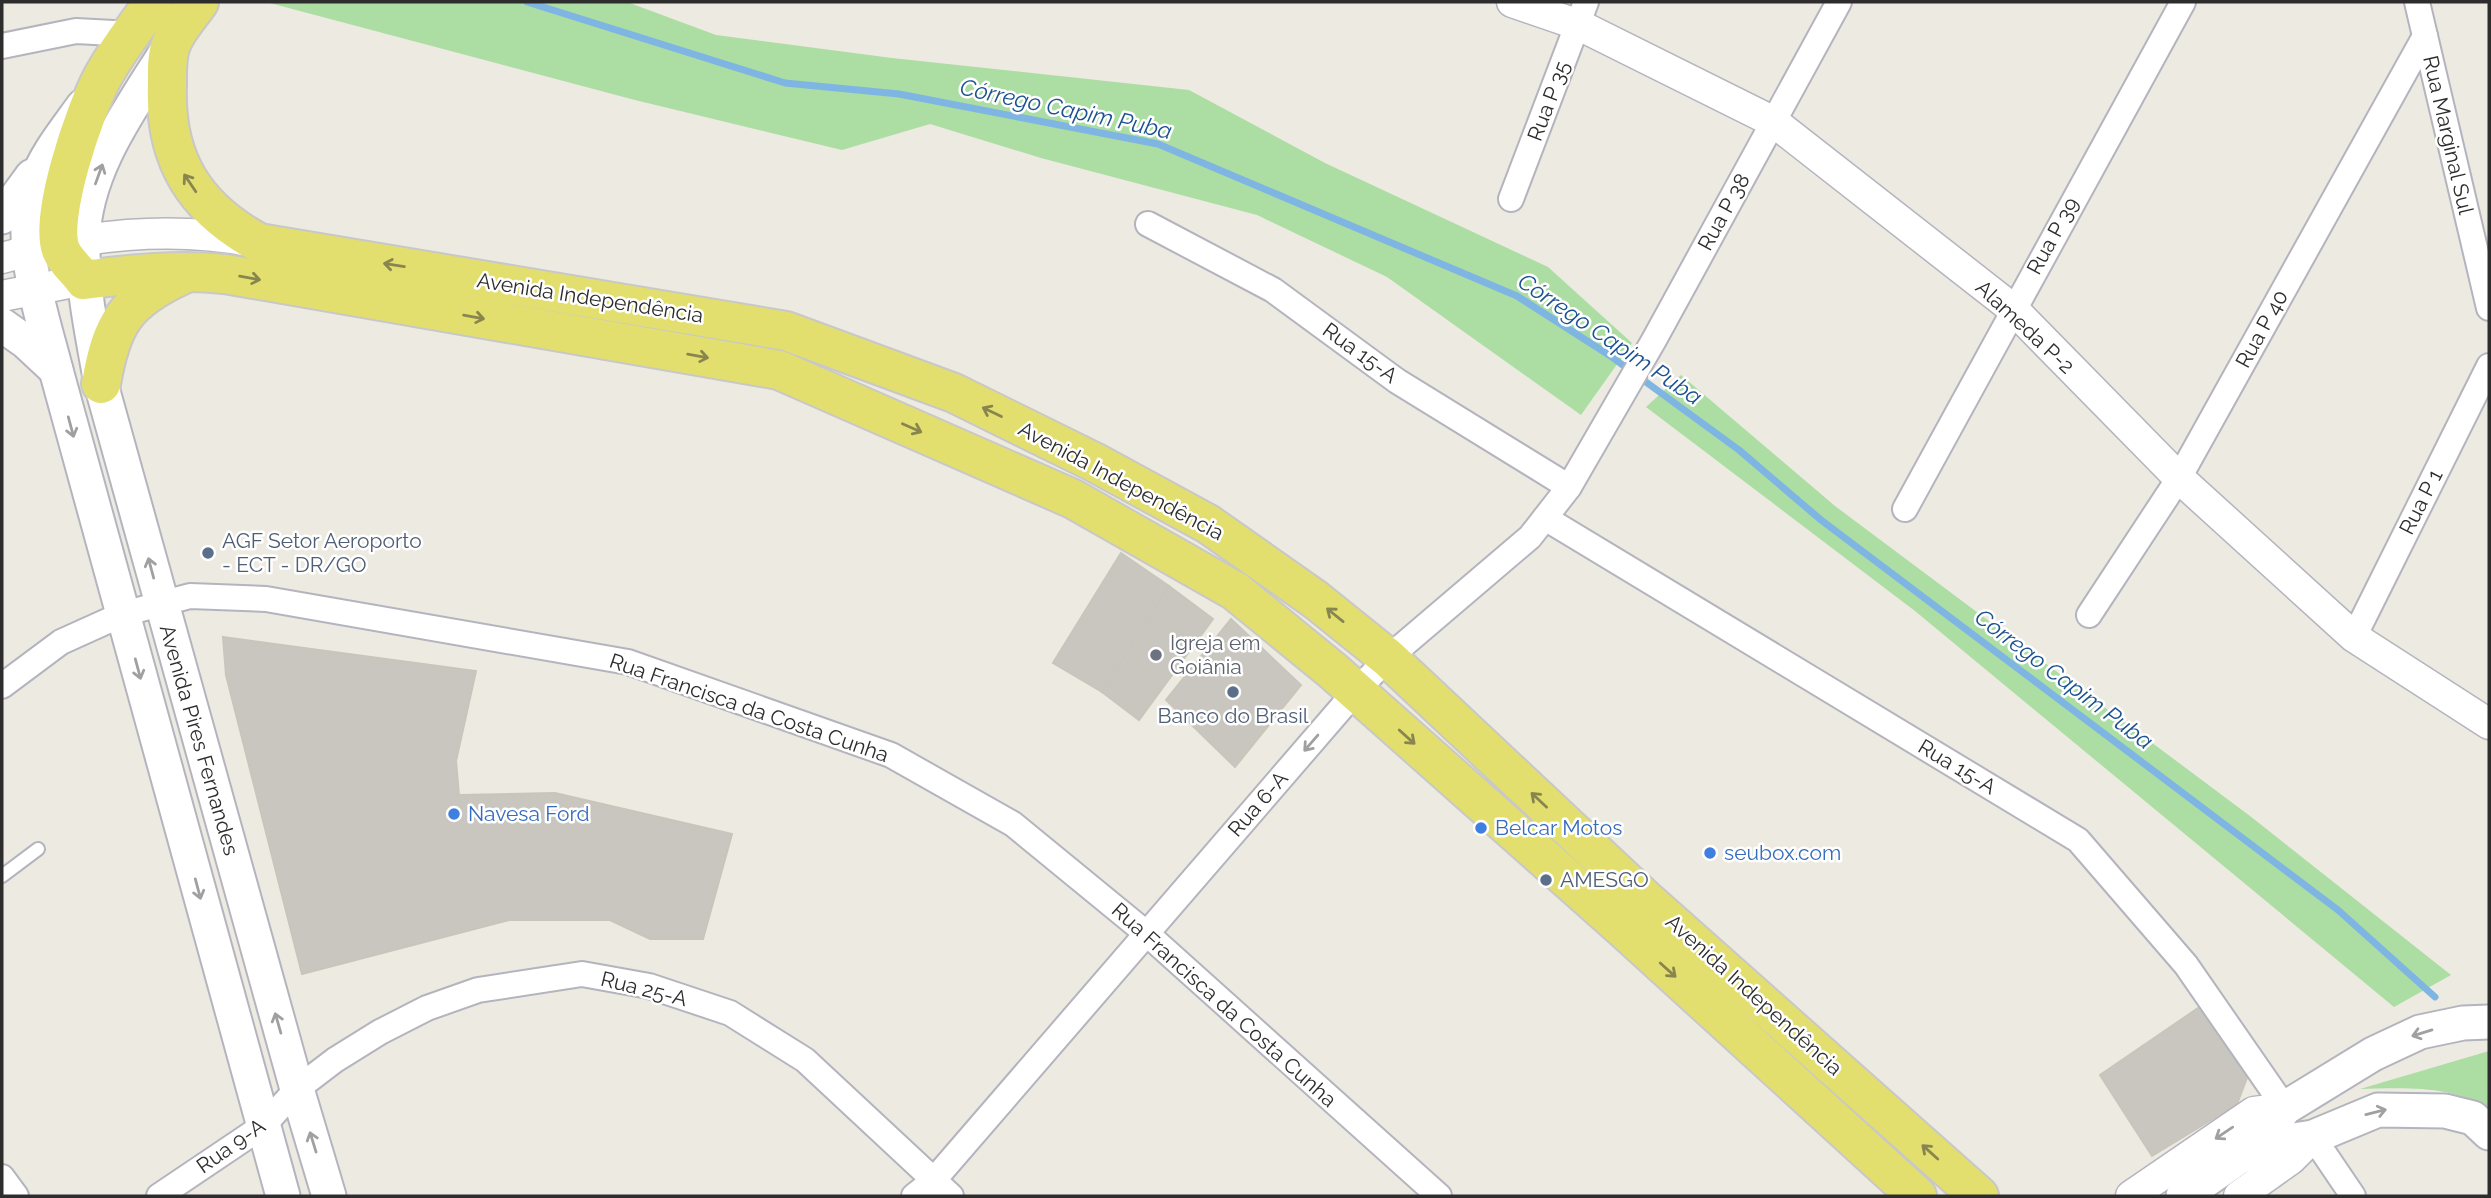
<svg xmlns="http://www.w3.org/2000/svg" width="2491" height="1198" font-family="Raleway,sans-serif">
  <style>
    .green { fill: #acdda3 }
    .lines { fill: none; stroke-linecap: round; stroke-linejoin: round }
    .stream { stroke: #7fb5e3; stroke-width: 7 }
    .building { fill: #c9c6c0; stroke: #c8c6ba; stroke-width: 2 }
    .service-casing { stroke: #b4b4bf; stroke-width: 16 }
    .minor-casing { stroke: #b4b4bf; stroke-width: 28 }
    .tertiary-casing { stroke: #b4b4bf; stroke-width: 33 }
    .secondary-casing { stroke: #b4b4bf; stroke-width: 37 }
    .primary-casing { stroke: #c8c8c8; stroke-width: 42 }
    .service { stroke: #fff; stroke-width: 12 }
    .minor { stroke: #fff; stroke-width: 24 }
    .tertiary { stroke: #fff; stroke-width: 30 }
    .secondary { stroke: #fff; stroke-width: 33 }
    .primary { stroke: #e3df6f; stroke-width: 38 }
    .oneway { stroke: #a0a0a0 }
    .oneway2 { stroke: #88864e }
    .service-dot { fill: #5c6f8a; stroke: #fff; stroke-width: 2.5 }
    .worship-dot { fill: #6b7280; stroke: #fff; stroke-width: 2.5 }
    .shop-dot { fill: #3f7fe0; stroke: #fff; stroke-width: 2.5 }
    .labels { text-anchor: middle; stroke-width: 5; stroke-linejoin: round; paint-order: stroke }
    .street-label { font-size: 21px; fill: #2d2d2d; stroke: #fff }
    .service-label { font-size: 21px; fill: #4e5e75; stroke: #fff; text-anchor: start }
    .worship-label { font-size: 21px; fill: #5b616d; stroke: #fff; text-anchor: start }
    .shop-label { font-size: 21px; fill: #366cbe; stroke: #fff; text-anchor: start }
    .water-label { font-size: 23px; font-style: italic; fill: #1c5292; stroke: #fff }
  </style>
  <rect width="100%" height="100%" fill="#edeae1"/>
  <g class="green">
    <path d="M 266,2 L 627,2 L 716,35 L 892,58 L 1189,90 L 1325,163 L 1548,267 L 1632,343 L 1581,415 L 1387,277 L 1257,215 L 1041,158 L 930,124 L 842,150 L 635,100 Z"/>
    <path d="M 1681,375 L 1835,506 L 2250,816 L 2451,975 L 2394,1007 L 1915,611 L 1646,407 Z"/>
    <path d="M 2489,1051 L 2489,1111 C 2457,1084 2400,1088 2360,1089 Z"/>
  </g>
  <g class="lines">
    <path class="stream" d="M 527,2 L 785,83 L 899,94 L 1158,144 L 1517,296 L 1609,355 L 1739,450 L 1821,520 L 2338,910 L 2435,997"/>
  </g>
  <g class="building">
    <path d="M 1121,553 L 1169,586 L 1102,692 L 1053,663 Z"/>
    <path d="M 1169,586 L 1213,619 L 1139,720 L 1102,692 Z"/>
    <path d="M 1231,619 L 1301,685 L 1235,767 L 1166,700 Z"/>
    <path d="M 223,637 L 476,671 L 456,761 L 459,795 L 555,793 L 732,834 L 703,939 L 650,939 L 610,920 L 509,920 L 302,974 L 226,675 Z"/>
    <path d="M 2204,1004 L 2248,1075 L 2237,1104 L 2152,1156 L 2100,1075 Z"/>
  </g>
  <g class="lines">
    <g class="service-casing">
      <path id="service" d="M 2,876 L 38,849"/>
    </g>
    <g class="minor-casing">
      <g id="minor">
        <path d="M 2417,2 L 2489,308"/>
        <path d="M 2,46 L 76,31 L 132,34"/>
        <path d="M 1511,199 L 1586,2"/>
        <path d="M 1148,224 L 1273,290 L 1397,381 L 1569,487"/>
        <path d="M 1905,509 L 2183,2"/>
        <path d="M 1545,518 L 2078,840 L 2186,965 L 2285,1108"/>
        <path d="M 2089,615 L 2179,478 L 2425,36"/>
        <path d="M 2354,637 L 2489,366"/>
        <path d="M 2,686 L 61,642 L 123,614 L 190,596 L 266,599 L 628,662 L 891,755 L 1013,824 L 1146,933 L 1439,1196"/>
        <path d="M 2313,1137 L 2353,1196"/>
        <path d="M 2,1177 L 16,1196"/>
        <path d="M 159,1196 L 263,1126 L 297,1089 L 335,1060 L 380,1032 L 427,1008 L 478,990 L 582,974 L 649,986 L 730,1013 L 805,1060 L 951,1196"/>
        <path d="M 914,1196 L 933,1181 L 1356,691 L 1388,658 L 1530,537 L 1569,487 L 1654,340 L 1839,2"/>
      </g>
    </g>
    <g class="tertiary-casing">
      <g id="tertiary">
        <path d="M 1512,2 L 1579,25 L 1774,122 L 2013,309 L 2179,478 L 2354,637 L 2489,724"/>
        <path d="M 2,258 C 82,235 172,225 254,242"/>
        <path d="M 2,296 L 84,280"/>
        <path d="M 2131,1196 L 2254,1112 L 2285,1108"/>
        <path d="M 2239,1196 L 2291,1159 L 2313,1137"/>
      </g>
    </g>
    <g class="secondary-casing">
      <g id="secondary">
        <path d="M 171,44 C 135,103 84,168 83,241 C 82,290 93,337 101,384 L 297,1089 L 329,1196"/>
        <path d="M 83,106 C 65,131 45,155 35,184 C 15,240 42,315 56,370 L 283,1196"/>
        <path d="M 2,217 L 32,176"/>
        <path d="M 2,325 L 26,342 L 56,370"/>
        <path d="M 2247,1155 L 2288,1141 L 2313,1137 L 2378,1110 L 2445,1111 L 2473,1118 L 2489,1133"/>
        <path d="M 2183,1196 L 2238,1158 L 2268,1130 L 2285,1108 L 2373,1054 L 2420,1032 L 2463,1023 L 2489,1022"/>
      </g>
    </g>
    <g class="primary-casing">
      <g id="primary">
        <path d="M 154,2 C 136,26 116,52 102,78 C 85,110 48,217 61,250 C 66,262 77,270 84,280 C 131,274 178,269 225,274 L 779,370 L 1073,499 L 1235,591 L 1333,671 L 1625,930 L 1917,1196"/>
        <path d="M 199,2 C 190,15 178,28 172,42 C 166,55 167,72 167,85 C 164,160 195,208 259,243 L 786,331 L 954,393 L 1094,462 L 1208,524 L 1316,600 L 1388,658 L 1647,901 L 1979,1196"/>
        <path d="M 101,384 C 111,324 125,301 182,275"/>
      </g>
    </g>
    <use href="#service" class="service"/>
    <use href="#minor" class="minor"/>
    <use href="#tertiary" class="tertiary"/>
    <use href="#secondary" class="secondary"/>
    <use href="#primary" class="primary"/>
  </g>
  <defs><path id="oneway-shaft" d="M-6 0H5M1.5-3L5.5 0L1.5 3" fill="none" stroke-width="1.6" stroke-linecap="round" stroke-linejoin="round" transform="scale(1.75)"/></defs>
  <g class="oneway">
    <use href="#oneway-shaft" transform="translate(99 174) rotate(-70)"/>
    <use href="#oneway-shaft" transform="translate(71 427) rotate(75)"/>
    <use href="#oneway-shaft" transform="translate(151 568) rotate(-105)"/>
    <use href="#oneway-shaft" transform="translate(138 669) rotate(75)"/>
    <use href="#oneway-shaft" transform="translate(1311 743) rotate(131)"/>
    <use href="#oneway-shaft" transform="translate(198 889) rotate(75)"/>
    <use href="#oneway-shaft" transform="translate(278 1023) rotate(-106)"/>
    <use href="#oneway-shaft" transform="translate(2422 1033) rotate(163)"/>
    <use href="#oneway-shaft" transform="translate(2376 1112) rotate(-14)"/>
    <use href="#oneway-shaft" transform="translate(2224 1133) rotate(146)"/>
    <use href="#oneway-shaft" transform="translate(313 1142) rotate(-107)"/>
  </g>
  <g class="oneway2">
    <use href="#oneway-shaft" transform="translate(190 183) rotate(-124)"/>
    <use href="#oneway-shaft" transform="translate(394 265) rotate(-171)"/>
    <use href="#oneway-shaft" transform="translate(250 278) rotate(10)"/>
    <use href="#oneway-shaft" transform="translate(474 317) rotate(10)"/>
    <use href="#oneway-shaft" transform="translate(698 356) rotate(10)"/>
    <use href="#oneway-shaft" transform="translate(992 412) rotate(-154)"/>
    <use href="#oneway-shaft" transform="translate(912 428) rotate(24)"/>
    <use href="#oneway-shaft" transform="translate(1335 615) rotate(-141)"/>
    <use href="#oneway-shaft" transform="translate(1407 737) rotate(42)"/>
    <use href="#oneway-shaft" transform="translate(1539 800) rotate(-137)"/>
    <use href="#oneway-shaft" transform="translate(1668 970) rotate(42)"/>
    <use href="#oneway-shaft" transform="translate(1930 1152) rotate(-138)"/>
  </g>
  <g class="service-dot">
    <circle cx="208" cy="553" r="7"/>
    <circle cx="1233" cy="692" r="7"/>
    <circle cx="1546" cy="880" r="7"/>
  </g>
  <circle class="worship-dot" cx="1156" cy="655" r="7"/>
  <g class="shop-dot">
    <circle cx="454" cy="814" r="7"/>
    <circle cx="1481" cy="828" r="7"/>
    <circle cx="1710" cy="853" r="7"/>
  </g>
  <g class="labels">
    <g class="street-label">
      <text transform="translate(1549 101) rotate(-69)" y="7">Rua P 35</text>
      <text transform="translate(2448 135) rotate(77)" y="7">Rua Marginal Sul</text>
      <text transform="translate(1724 212) rotate(-61)" y="7">Rua P 38</text>
      <text transform="translate(2053 236) rotate(-61)" y="7">Rua P 39</text>
      <text transform="translate(590 298) rotate(9)" y="7">Avenida Independência</text>
      <text transform="translate(2025 327) rotate(43)" y="7">Alameda P-2</text>
      <text transform="translate(2262 329) rotate(-61)" y="7">Rua P 40</text>
      <text transform="translate(1360 353) rotate(36)" y="7">Rua 15-A</text>
      <text transform="translate(1121 481) rotate(28)" y="7">Avenida Independência</text>
      <text transform="translate(2421 502) rotate(-63)" y="7">Rua P 1</text>
      <text transform="translate(749 708) rotate(19)" y="7">Rua Francisca da Costa Cunha</text>
      <text transform="translate(199 740) rotate(74)" y="7">Avenida Pires Fernandes</text>
      <text transform="translate(1957 767) rotate(31)" y="7">Rua 15-A</text>
      <text transform="translate(1258 804) rotate(-49)" y="7">Rua 6-A</text>
      <text transform="translate(644 989) rotate(14)" y="7">Rua 25-A</text>
      <text transform="translate(1754 995) rotate(42)" y="7">Avenida Independência</text>
      <text transform="translate(1224 1005) rotate(42)" y="7">Rua Francisca da Costa Cunha</text>
      <text transform="translate(231 1146) rotate(-35)" y="7">Rua 9-A</text>
    </g>
    <g class="service-label">
      <text x="222" y="548">AGF Setor Aeroporto<tspan x="222" dy="24">- ECT - DR/GO</tspan></text>
      <text x="1233" y="723" text-anchor="middle">Banco do Brasil</text>
      <text x="1560" y="887">AMESGO</text>
    </g>
    <g class="worship-label">
      <text x="1170" y="650">Igreja em<tspan x="1170" dy="24">Goiânia</tspan></text>
    </g>
    <g class="shop-label">
      <text x="468" y="821">Navesa Ford</text>
      <text x="1495" y="835">Belcar Motos</text>
      <text x="1724" y="860">seubox.com</text>
    </g>
    <g class="water-label">
      <text transform="translate(1066 109) rotate(12)" y="8">Córrego Capim Puba</text>
      <text transform="translate(1610 339) rotate(34)" y="8">Córrego Capim Puba</text>
      <text transform="translate(2064 679) rotate(37)" y="8">Córrego Capim Puba</text>
    </g>
  </g>
  <rect width="2491" height="1198" fill="none" stroke="#2d2d2d" stroke-width="7"/>
</svg>
